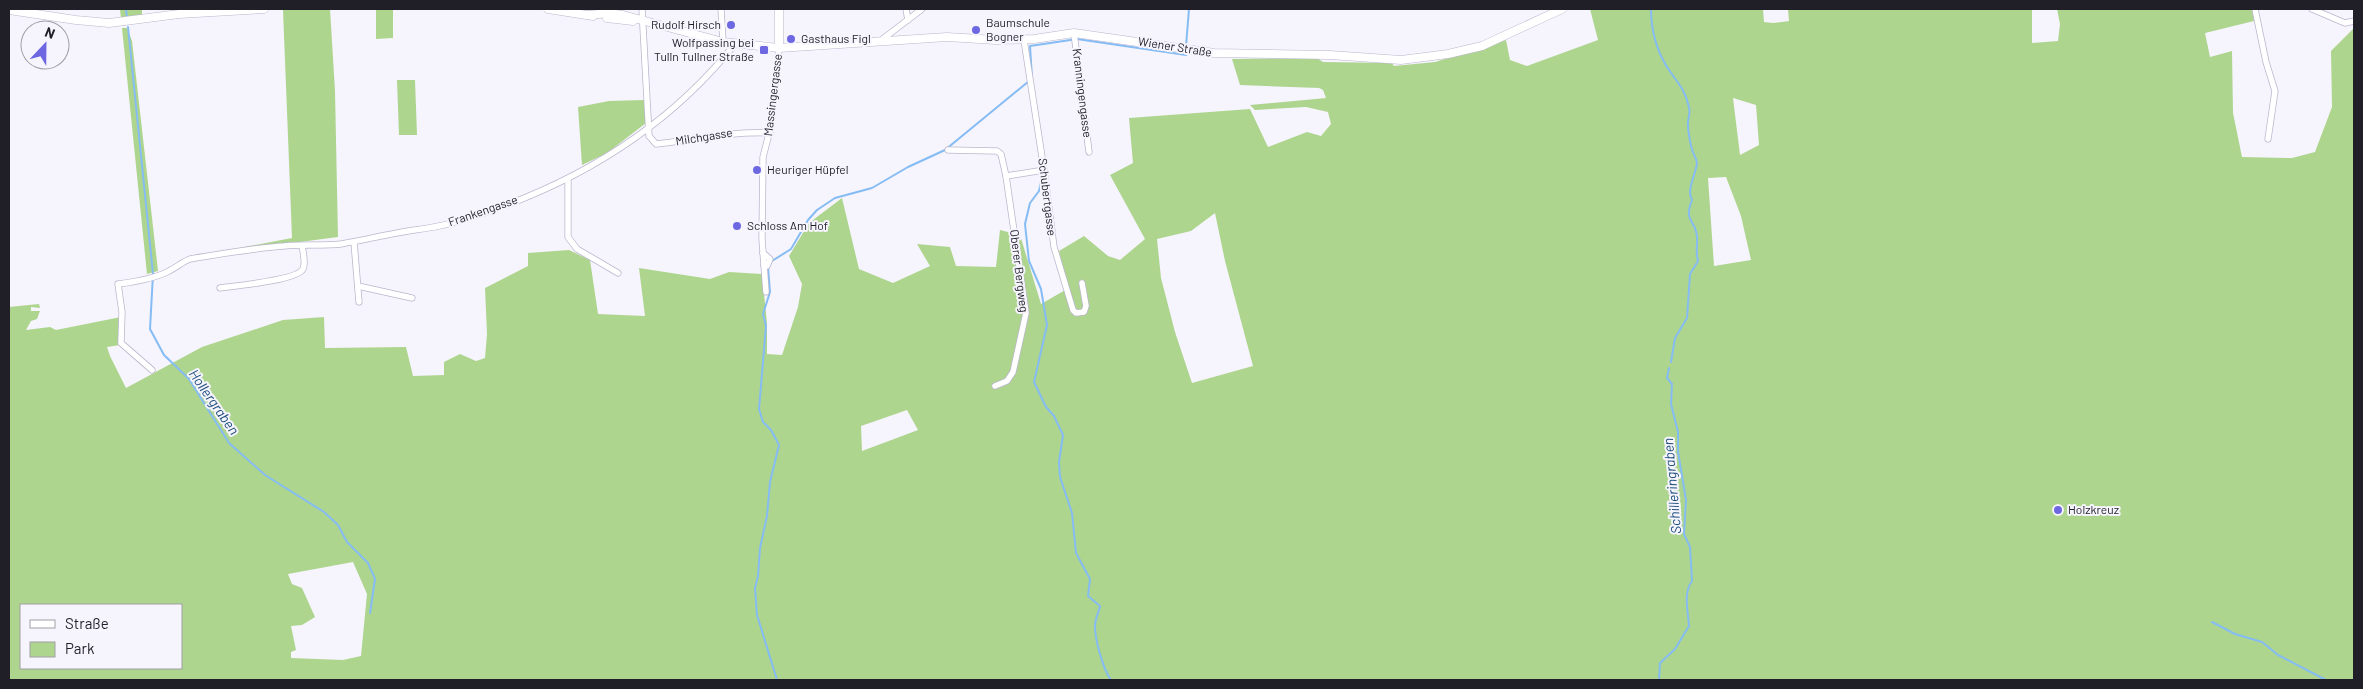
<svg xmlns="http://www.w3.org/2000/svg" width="2363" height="689" font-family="Barlow,sans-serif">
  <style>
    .green { fill: #aed58e; fill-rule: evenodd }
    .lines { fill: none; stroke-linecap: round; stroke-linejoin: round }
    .stream { stroke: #85bcf4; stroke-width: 2 }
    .street-casing { stroke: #bbb6cd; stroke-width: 7 }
    .secondary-casing { stroke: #bbb6cd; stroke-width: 9 }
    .street { stroke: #fff; stroke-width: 5.5 }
    .secondary { stroke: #fff; stroke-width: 8 }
    .poi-dot { fill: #6d68e2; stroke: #f6f4fd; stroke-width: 2 }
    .labels { text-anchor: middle; stroke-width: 4; stroke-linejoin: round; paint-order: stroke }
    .poi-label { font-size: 12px; fill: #201e27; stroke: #f6f4fd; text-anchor: start }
    .street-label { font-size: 12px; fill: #201e27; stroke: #f6f4fd }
    .water-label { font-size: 14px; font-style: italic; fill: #1f507e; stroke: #f6f4fd }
  </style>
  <rect width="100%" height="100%" fill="#f6f4fd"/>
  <g class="green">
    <path d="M 120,9 L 142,9 L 142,16 L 121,19 Z"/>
    <path d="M 289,9 L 330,9 L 335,91 L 338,237 L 207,254 L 292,238 L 283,10 Z"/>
    <path d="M 376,9 L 393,9 L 393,38 L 376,39 Z"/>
    <path d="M 1590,9 L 1763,9 L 1764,22 L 1773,23 L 1789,21 L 1788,9 L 2032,9 L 2032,43 L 2058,41 L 2060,24 L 2057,9 L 2252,9 L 2254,21 L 2205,33 L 2210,57 L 2232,51 L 2233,113 L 2242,157 L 2292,158 L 2315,152 L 2332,107 L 2331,51 L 2354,28 L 2354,680 L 9,680 L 9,307 L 39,304 L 40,308 L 31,307 L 31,311 L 40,311 L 37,319 L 31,321 L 26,330 L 50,327 L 56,330 L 121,317 L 120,345 L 107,347 L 110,356 L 126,388 L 202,347 L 283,320 L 324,317 L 325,348 L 406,347 L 413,376 L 444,375 L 444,362 L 460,354 L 476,361 L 485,358 L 487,334 L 485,288 L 528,266 L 528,253 L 569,250 L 590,260 L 598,314 L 645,316 L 639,268 L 710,279 L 729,272 L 762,274 L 767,323 L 767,354 L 782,355 L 798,307 L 802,284 L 789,256 L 809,223 L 842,198 L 859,269 L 893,283 L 930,266 L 917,244 L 950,247 L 956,266 L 996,267 L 1000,230 L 1020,235 L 1041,304 L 1067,289 L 1059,251 L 1084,236 L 1108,256 L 1120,260 L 1145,239 L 1110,175 L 1133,163 L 1129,118 L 1250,109 L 1268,147 L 1307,132 L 1321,136 L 1331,124 L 1328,112 L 1306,107 L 1255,110 L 1250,105 L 1326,98 L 1323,90 L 1319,88 L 1240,85 L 1232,59 L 1317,58 L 1323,62 L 1392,63 L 1394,66 L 1435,62 L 1506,40 L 1510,60 L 1527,66 L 1598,40 ZM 1733,98 L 1756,105 L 1759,145 L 1740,155 ZM 1726,177 L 1741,216 L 1751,260 L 1714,266 L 1708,178 ZM 1215,213 L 1225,261 L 1253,366 L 1192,383 L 1175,332 L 1161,278 L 1157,239 L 1191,231 ZM 907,410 L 918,430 L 862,451 L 861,426 ZM 353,562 L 367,594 L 361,656 L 343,660 L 291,658 L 291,652 L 296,650 L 291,626 L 302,625 L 315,617 L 302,588 L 292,584 L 288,574 ZM 21,605 L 181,605 L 181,668 L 21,668 Z"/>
    <path d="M 122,28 L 127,28 L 132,41 L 158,271 L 147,274 Z"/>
    <path d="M 397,80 L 415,80 L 417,135 L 399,135 Z"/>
    <path d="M 644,100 L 646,123 L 607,153 L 582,165 L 578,107 L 609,101 Z"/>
  </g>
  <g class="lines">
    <g class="stream">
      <path d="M 126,9 L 127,18"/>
      <path d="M 1651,9 C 1651,30 1656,49 1667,67 C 1678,84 1684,87 1689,107 C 1691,114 1687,120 1688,126 C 1688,130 1691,149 1693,152 C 1694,156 1697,159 1697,163 C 1696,174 1686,190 1692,200 C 1683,223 1696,219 1697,237 C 1698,247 1695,248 1698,261 L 1690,274 L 1687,318 L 1675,338 L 1671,362"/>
      <path d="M 128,27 L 153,274 L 150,329 L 164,355 L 189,379 L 229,443 L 265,475 L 324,512 L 338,525 L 347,542 L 368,563 L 375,579 L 370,613"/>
      <path d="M 1186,46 L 1189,9"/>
      <path d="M 1032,78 L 1030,46 L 1077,39 L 1186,55 L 1186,51"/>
      <path d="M 1042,176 L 1039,191 L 1030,203 L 1025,224 L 1029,261 L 1041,289 L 1047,325 L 1034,382 L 1046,407 L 1054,416 L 1063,435 L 1059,462 L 1060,477 L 1072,513 L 1076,553 L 1090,579 L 1088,596 L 1100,606 C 1099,612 1095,619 1095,626 C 1095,640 1103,669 1111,680"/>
      <path d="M 772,261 L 791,249 L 808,220 L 817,210 L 835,198 L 872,188 L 908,167 L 945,150 L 1029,81"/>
      <path d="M 768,267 L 770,292 L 763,314 L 766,326 L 759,409 L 763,422 L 771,430 L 779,445 L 770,482 L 767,516 L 760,548 L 758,576 L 755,588 L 757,615 L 777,680"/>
      <path d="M 2212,622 L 2235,634 L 2262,642 L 2278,655 L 2326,680"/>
      <path d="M 1659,680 L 1660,663 L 1675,649 L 1689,626 C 1688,611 1683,593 1692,581 L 1690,547 L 1684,534 L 1686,500 L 1678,452 L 1678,432 L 1671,404 L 1672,384 L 1667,378 L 1669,368"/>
    </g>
    <g class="street-casing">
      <g id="street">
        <path d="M 642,9 L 649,136 L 656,144 C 694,140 731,131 770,133"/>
        <path d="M 721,9 L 723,42"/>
        <path d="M 906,9 L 908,20"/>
        <path d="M 2255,9 L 2266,62 L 2275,91 L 2268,139"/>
        <path d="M 2312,9 L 2345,23 L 2354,21"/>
        <path d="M 1074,33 L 1089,152"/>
        <path d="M 1024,40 L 1044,170 L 1054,247 L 1073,310 L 1076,313 L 1084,312 L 1086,306 L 1082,283"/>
        <path d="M 880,41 L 922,9"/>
        <path d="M 948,150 L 997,151 L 1001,154 L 1006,176 L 1026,313 L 1013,372 L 1007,381 L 995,386"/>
        <path d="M 1006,176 L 1044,170"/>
        <path d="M 568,179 L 568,237 L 577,249 L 618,273"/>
        <path d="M 354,242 L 359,302"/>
        <path d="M 763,253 L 770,259 L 767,266 L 764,265"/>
        <path d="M 358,286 L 412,298"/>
        <path d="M 220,288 C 235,286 298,280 303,269 C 306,263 303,252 302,246"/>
        <path d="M 766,292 L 762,239 L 763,157 L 771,126 L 779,48"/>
        <path d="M 152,370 L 121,343 L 122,312 L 118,284 C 134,282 154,279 169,271 C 177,267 182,262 190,259 C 221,254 253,248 284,246 C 303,244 322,246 341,244 C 363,240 385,235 408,231 C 422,229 438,227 452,223 C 564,191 662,135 735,44"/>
      </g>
    </g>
    <g class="secondary-casing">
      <g id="secondary">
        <path d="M 548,9 L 593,16"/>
        <path d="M 779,9 L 779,48"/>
        <path d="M 9,10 L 76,20 L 109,23 L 179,14 L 264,9"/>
        <path d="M 589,15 L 608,13 L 623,15 L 723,42 L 779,48 L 947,37 L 996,40 L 1034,39 L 1074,33 L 1214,53 L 1330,55 L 1401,60 L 1448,54 L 1482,46 L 1562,9"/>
        <path d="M 607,18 L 633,21"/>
      </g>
    </g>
    <use href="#street" class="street"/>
    <use href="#secondary" class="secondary"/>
  </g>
  <g class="poi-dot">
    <circle cx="731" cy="25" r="5"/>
    <circle cx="976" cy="30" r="5"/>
    <circle cx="791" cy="39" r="5"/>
    <rect x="759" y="45" width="10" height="10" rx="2.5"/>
    <circle cx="757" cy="170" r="5"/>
    <circle cx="737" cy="226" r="5"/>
    <circle cx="2058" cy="510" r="5"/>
  </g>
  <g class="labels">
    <g class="poi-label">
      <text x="986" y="27">Baumschule<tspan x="986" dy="14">Bogner</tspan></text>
      <text x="721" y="29" text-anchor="end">Rudolf Hirsch</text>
      <text x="801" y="43">Gasthaus Figl</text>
      <text x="754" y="47" text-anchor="end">Wolfpassing bei<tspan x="754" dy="14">Tulln Tullner Straße</tspan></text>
      <text x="767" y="174">Heuriger Hüpfel</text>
      <text x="747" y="230">Schloss Am Hof</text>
      <text x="2068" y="514">Holzkreuz</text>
    </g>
    <g class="street-label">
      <text transform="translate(1175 47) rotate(9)" y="4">Wiener Straße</text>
      <text transform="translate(1082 93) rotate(83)" y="4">Kranningengasse</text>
      <text transform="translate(773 95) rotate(-83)" y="4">Massingergasse</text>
      <text transform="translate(704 137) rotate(-9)" y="4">Milchgasse</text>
      <text transform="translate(1047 197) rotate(83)" y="4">Schubertgasse</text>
      <text transform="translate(483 211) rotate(-19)" y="4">Frankengasse</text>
      <text transform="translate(1019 271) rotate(83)" y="4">Oberer Bergweg</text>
    </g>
    <g class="water-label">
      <text transform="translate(214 402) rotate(55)" y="5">Hollergraben</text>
      <text transform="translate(1672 486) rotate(-95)" y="5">Schilleringraben</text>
    </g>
  </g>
  <rect width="2363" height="689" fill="none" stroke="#201e27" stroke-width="20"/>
  <rect x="20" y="604" width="162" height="65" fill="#f6f4fd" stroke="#a09ea7"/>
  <rect x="30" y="620" width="25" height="8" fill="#ffffff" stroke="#a09ea7"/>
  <text x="65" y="629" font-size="15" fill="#201e27">Straße</text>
  <rect x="30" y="642" width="25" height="15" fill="#aed58e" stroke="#a09ea7"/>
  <text x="65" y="654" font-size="15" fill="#201e27">Park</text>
  <g transform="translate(45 45) rotate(22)"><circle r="24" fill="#f6f4fd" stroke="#a09ea7"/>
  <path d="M0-4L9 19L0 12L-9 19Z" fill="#6d68e2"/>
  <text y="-8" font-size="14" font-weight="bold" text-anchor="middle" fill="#201e27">N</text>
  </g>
</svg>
